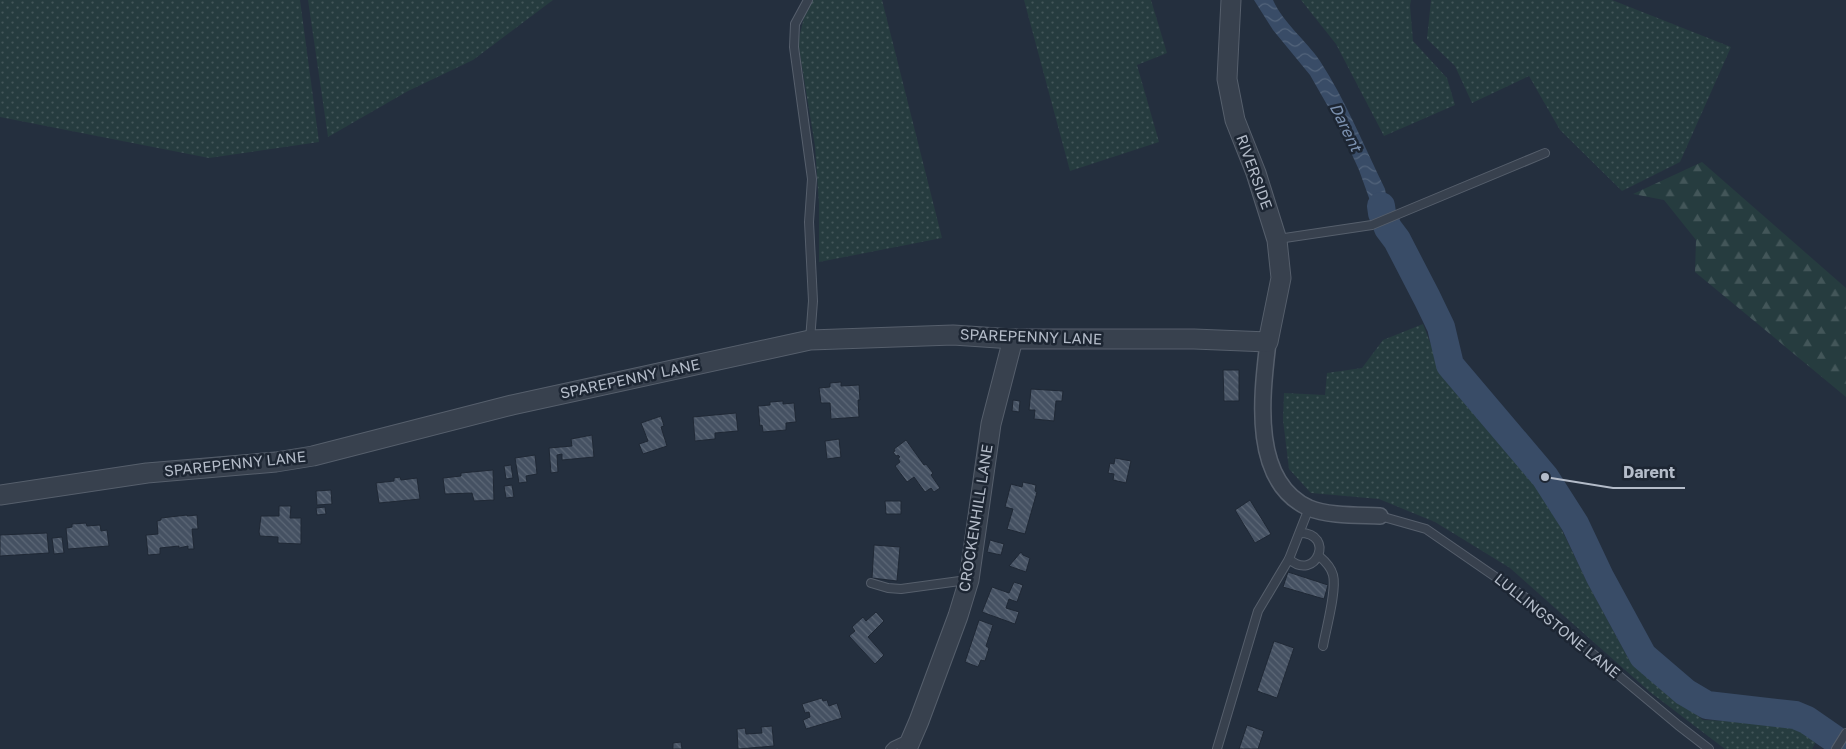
<svg xmlns="http://www.w3.org/2000/svg" width="1846" height="749" font-family="'Golos Text',sans-serif">
  <style>
    .grass { fill: url(#grass-dots) }
    .forest { fill: url(#forest-firs) }
    .water { fill: url(#water-waves) }
    .lines { fill: none; stroke-linecap: round; stroke-linejoin: round }
    .river { stroke: #394c67; stroke-width: 28 }
    .building { fill: url(#building-back-hatch); stroke: #1f2835 }
    .service-casing { stroke: #565f6c; stroke-width: 10 }
    .minor-casing { stroke: #565f6c; stroke-width: 18 }
    .tertiary-casing { stroke: #565f6c; stroke-width: 21 }
    .service { stroke: #38414e; stroke-width: 8 }
    .minor { stroke: #38414e; stroke-width: 15 }
    .tertiary { stroke: #38414e; stroke-width: 19 }
    .labels { text-anchor: middle; stroke-width: 5; stroke-linejoin: round; paint-order: stroke }
    .street-label { font-size: 15px; fill: #b4bcc9; stroke: #1d2633 }
    .water-label { font-size: 16px; font-style: italic; fill: #7c92b1; stroke: #1d2633 }
    .leader { fill: none; stroke: #b4bcc9; stroke-width: 2 }
    .callout-dot { fill: #b4bcc9; stroke: #1d2633; stroke-width: 2 }
    .callout-label { font-size: 16px; text-anchor: middle; font-weight: bold; fill: #b4bcc9; stroke: #1d2633; stroke-width: 5; stroke-linejoin: round; paint-order: stroke }
  </style>
  <defs>
    <pattern id="grass-dots" width="8" height="8" patternUnits="userSpaceOnUse" patternTransform="scale(1.25)"><rect width="8" height="8" fill="#263c3f"/><path d="M2 2h.1M6 6h.1" fill="none" stroke="#435659" stroke-width="1.8" stroke-linecap="round"/></pattern>
    <pattern id="forest-firs" width="22" height="20" patternUnits="userSpaceOnUse" patternTransform="scale(1.25)"><rect width="22" height="20" fill="#263c3f"/><path d="M5 1l3.5 6h-7zM16 11l3.5 6h-7z" fill="#435659"/></pattern>
    <pattern id="water-waves" width="16" height="10" patternUnits="userSpaceOnUse" patternTransform="scale(1.25)"><rect width="16" height="10" fill="#394c67"/><path d="M0 5q4-4 8 0t8 0" fill="none" stroke="#53647b"/></pattern>
    <pattern id="building-back-hatch" width="6" height="6" patternUnits="userSpaceOnUse" patternTransform="scale(1.25)"><rect width="6" height="6" fill="#455162"/><path d="M-1 5l2 2M0 0l6 6M5-1l2 2" fill="none" stroke="#5d6877"/></pattern>
  </defs>
  <rect width="100%" height="100%" fill="#242f3e"/>
  <g class="grass">
    <path d="M 0,0 L 300,0 L 319,142 L 209,158 L 0,117 Z"/>
    <path d="M 308,0 L 553,0 L 473,60 L 408,91 L 328,137 Z"/>
    <path d="M 813,0 L 882,0 L 942,238 L 819,262 L 819,204 L 815,146 L 798,42 L 806,9 Z"/>
    <path d="M 1024,0 L 1151,0 L 1167,53 L 1137,65 L 1159,142 L 1070,171 Z"/>
    <path d="M 1301,0 L 1411,0 L 1410,6 L 1413,41 L 1447,78 L 1455,105 L 1384,136 L 1336,44 Z"/>
    <path d="M 1431,0 L 1612,0 L 1731,47 L 1680,162 L 1622,191 L 1560,130 L 1529,76 L 1472,103 L 1455,66 L 1427,39 Z"/>
    <path d="M 1423,324 L 1443,376 L 1538,481 L 1588,584 L 1628,658 L 1703,720 L 1793,723 L 1818,738 L 1812,749 L 1725,749 L 1650,692 L 1510,568 L 1435,522 L 1379,499 L 1311,493 L 1289,469 L 1283,420 L 1284,393 L 1325,395 L 1327,373 L 1362,368 L 1383,340 Z"/>
  </g>
  <path class="forest" d="M 1702,162 L 1846,288 L 1846,397 L 1695,272 L 1696,240 L 1664,200 L 1633,194 Z"/>
  <g class="water">
    <path d="M 1254,0 L 1273,0 C 1284,24 1306,40 1320,61 C 1346,101 1364,146 1385,189 C 1387,197 1386,205 1388,213 C 1390,222 1397,231 1403,238 L 1390,243 L 1375,220 L 1373,209 L 1359,170 L 1338,124 L 1310,75 L 1273,30 Z"/>
    <path d="M 1795,701 L 1846,734 L 1846,749 L 1832,749 L 1818,738 L 1793,723 Z"/>
  </g>
  <g class="lines">
    <path class="river" d="M 1381,206 L 1382,213 L 1388,228 L 1397,240 L 1427,298 L 1441,327 L 1450,365 L 1545,477 L 1575,524 L 1600,577 L 1643,656 L 1685,692 L 1707,705 L 1795,715 L 1807,720 L 1846,747"/>
  </g>
  <g class="building">
    <path d="M 1223,370 L 1239,370 L 1239,401 L 1224,401 Z"/>
    <path d="M 841,382 L 841,386 L 859,385 L 860,400 L 858,400 L 859,417 L 831,419 L 830,403 L 821,403 L 819,388 L 830,387 L 830,383 Z"/>
    <path d="M 1031,389 L 1063,391 L 1062,401 L 1056,401 L 1054,421 L 1034,419 L 1035,410 L 1029,410 Z"/>
    <path d="M 1013,400 L 1020,401 L 1019,412 L 1012,411 Z"/>
    <path d="M 783,401 L 783,404 L 794,403 L 796,422 L 786,423 L 786,430 L 763,432 L 762,425 L 760,426 L 758,406 L 770,405 L 770,402 Z"/>
    <path d="M 736,413 L 738,431 L 715,433 L 715,439 L 695,441 L 693,417 Z"/>
    <path d="M 661,416 L 664,426 L 661,427 L 667,446 L 643,454 L 639,444 L 648,441 L 641,423 Z"/>
    <path d="M 592,435 L 594,457 L 562,460 L 562,454 L 557,455 L 558,472 L 551,473 L 549,448 L 572,446 L 571,439 Z"/>
    <path d="M 839,439 L 841,457 L 827,459 L 825,441 Z"/>
    <path d="M 906,440 L 924,465 L 926,464 L 933,473 L 931,475 L 940,488 L 934,492 L 931,488 L 925,492 L 914,477 L 907,482 L 895,466 L 900,462 L 898,458 L 900,457 L 898,455 L 896,456 L 893,452 L 895,451 L 894,449 Z"/>
    <path d="M 535,455 L 537,474 L 526,476 L 527,482 L 519,483 L 515,458 Z"/>
    <path d="M 1115,458 L 1131,461 L 1126,483 L 1113,480 L 1114,474 L 1108,473 L 1110,463 L 1114,464 Z"/>
    <path d="M 511,465 L 513,478 L 506,479 L 504,466 Z"/>
    <path d="M 493,470 L 494,500 L 474,501 L 472,493 L 445,494 L 443,478 L 461,476 L 461,473 Z"/>
    <path d="M 400,477 L 401,480 L 417,478 L 420,499 L 379,503 L 376,483 L 394,481 L 394,478 Z"/>
    <path d="M 1023,482 L 1036,485 L 1035,491 L 1037,492 L 1025,534 L 1007,529 L 1013,509 L 1005,507 L 1011,484 L 1022,487 Z"/>
    <path d="M 512,485 L 514,497 L 506,498 L 504,486 Z"/>
    <path d="M 331,490 L 332,504 L 317,505 L 316,491 Z"/>
    <path d="M 1250,500 L 1271,534 L 1255,543 L 1235,510 Z"/>
    <path d="M 885,501 L 901,501 L 901,514 L 886,514 Z"/>
    <path d="M 279,506 L 291,506 L 290,518 L 301,518 L 301,544 L 278,543 L 278,537 L 260,536 L 259,532 L 261,516 L 279,516 Z"/>
    <path d="M 325,507 L 326,514 L 317,515 L 316,508 Z"/>
    <path d="M 187,515 L 187,516 L 197,515 L 198,529 L 192,529 L 194,549 L 188,549 L 188,546 L 179,548 L 179,546 L 160,548 L 160,554 L 148,555 L 146,535 L 158,534 L 157,521 L 161,520 L 161,518 Z"/>
    <path d="M 86,523 L 87,526 L 100,525 L 101,531 L 107,530 L 109,546 L 68,549 L 66,528 L 72,527 L 72,524 Z"/>
    <path d="M 47,533 L 49,553 L 0,556 L 0,535 Z"/>
    <path d="M 62,537 L 64,553 L 54,554 L 52,538 Z"/>
    <path d="M 990,540 L 1004,544 L 1001,555 L 987,552 Z"/>
    <path d="M 874,545 L 900,547 L 897,581 L 872,578 Z"/>
    <path d="M 1021,552 L 1023,555 L 1030,558 L 1026,572 L 1009,566 Z"/>
    <path d="M 1288,572 L 1328,585 L 1324,599 L 1283,587 Z"/>
    <path d="M 1014,582 L 1023,585 L 1017,602 L 1009,599 L 1006,608 L 1019,612 L 1015,624 L 982,612 L 992,587 L 1009,593 Z"/>
    <path d="M 876,612 L 884,621 L 868,637 L 884,655 L 875,664 L 849,636 L 855,631 L 852,627 L 863,617 L 866,621 Z"/>
    <path d="M 979,620 L 993,625 L 986,646 L 989,648 L 985,661 L 981,660 L 978,667 L 965,662 Z"/>
    <path d="M 1274,641 L 1294,648 L 1277,698 L 1257,691 Z"/>
    <path d="M 822,698 L 823,701 L 827,700 L 829,706 L 837,703 L 842,718 L 806,729 L 803,720 L 810,717 L 809,712 L 805,713 L 802,704 Z"/>
    <path d="M 1247,725 L 1264,731 L 1258,749 L 1239,749 Z"/>
    <path d="M 772,726 L 774,746 L 738,749 L 737,729 L 745,728 L 746,734 L 762,733 L 761,727 Z"/>
    <path d="M 681,742 L 682,749 L 673,749 L 673,743 Z"/>
  </g>
  <g class="lines">
    <g class="service-casing">
      <g id="service">
        <path d="M 808,0 L 795,24 L 794,47 L 812,179 L 809,222 L 813,301 L 810,340"/>
        <path d="M 1278,239 L 1372,225 L 1545,153"/>
        <path d="M 1380,516 L 1426,529 L 1526,598 L 1678,725 L 1709,749"/>
        <path d="M 1319,556 C 1325,561 1331,567 1333,575 C 1337,590 1326,629 1323,646"/>
        <path d="M 1289,559 C 1316,583 1336,533 1300,533"/>
        <path d="M 871,583 L 888,588 L 901,589 L 967,580"/>
        <path d="M 890,749 L 893,746 L 908,739"/>
        <path d="M 1217,749 L 1258,611 L 1289,559 L 1309,508"/>
        <path d="M 1836,749 L 1846,733"/>
      </g>
    </g>
    <g class="minor-casing">
      <path id="minor" d="M 1268,342 C 1262,394 1250,481 1309,508 C 1328,516 1359,515 1380,516"/>
    </g>
    <g class="tertiary-casing">
      <g id="tertiary">
        <path d="M 0,495 L 147,473 L 276,462 L 313,456 L 512,405 L 810,340 L 953,335 L 1013,339 L 1194,339 L 1268,342 L 1281,278 L 1277,240 L 1256,173 L 1235,120 L 1227,79 L 1231,0"/>
        <path d="M 907,749 L 919,721 L 958,616 L 969,580 L 991,424 L 1013,339"/>
      </g>
    </g>
    <use href="#service" class="service"/>
    <use href="#minor" class="minor"/>
    <use href="#tertiary" class="tertiary"/>
  </g>
  <g class="labels">
    <g class="street-label">
      <text transform="translate(1254 172) rotate(70)" y="5">RIVERSIDE</text>
      <text transform="translate(1031 337) rotate(2)" y="5">SPAREPENNY LANE</text>
      <text transform="translate(630 379) rotate(-12)" y="5">SPAREPENNY LANE</text>
      <text transform="translate(235 464) rotate(-6)" y="5">SPAREPENNY LANE</text>
      <text transform="translate(976 518) rotate(-81)" y="5">CROCKENHILL LANE</text>
      <text transform="translate(1557 626) rotate(39)" y="5">LULLINGSTONE LANE</text>
    </g>
    <g class="water-label">
      <text transform="translate(1346 127) rotate(64)" y="6">Darent</text>
    </g>
  </g>
  <path class="leader" d="M1545 477L1613 488H1685"/>
  <circle class="callout-dot" cx="1545" cy="477" r="5"/>
  <g class="callout-label">
    <text x="1649" y="478">Darent</text>
  </g>
</svg>
